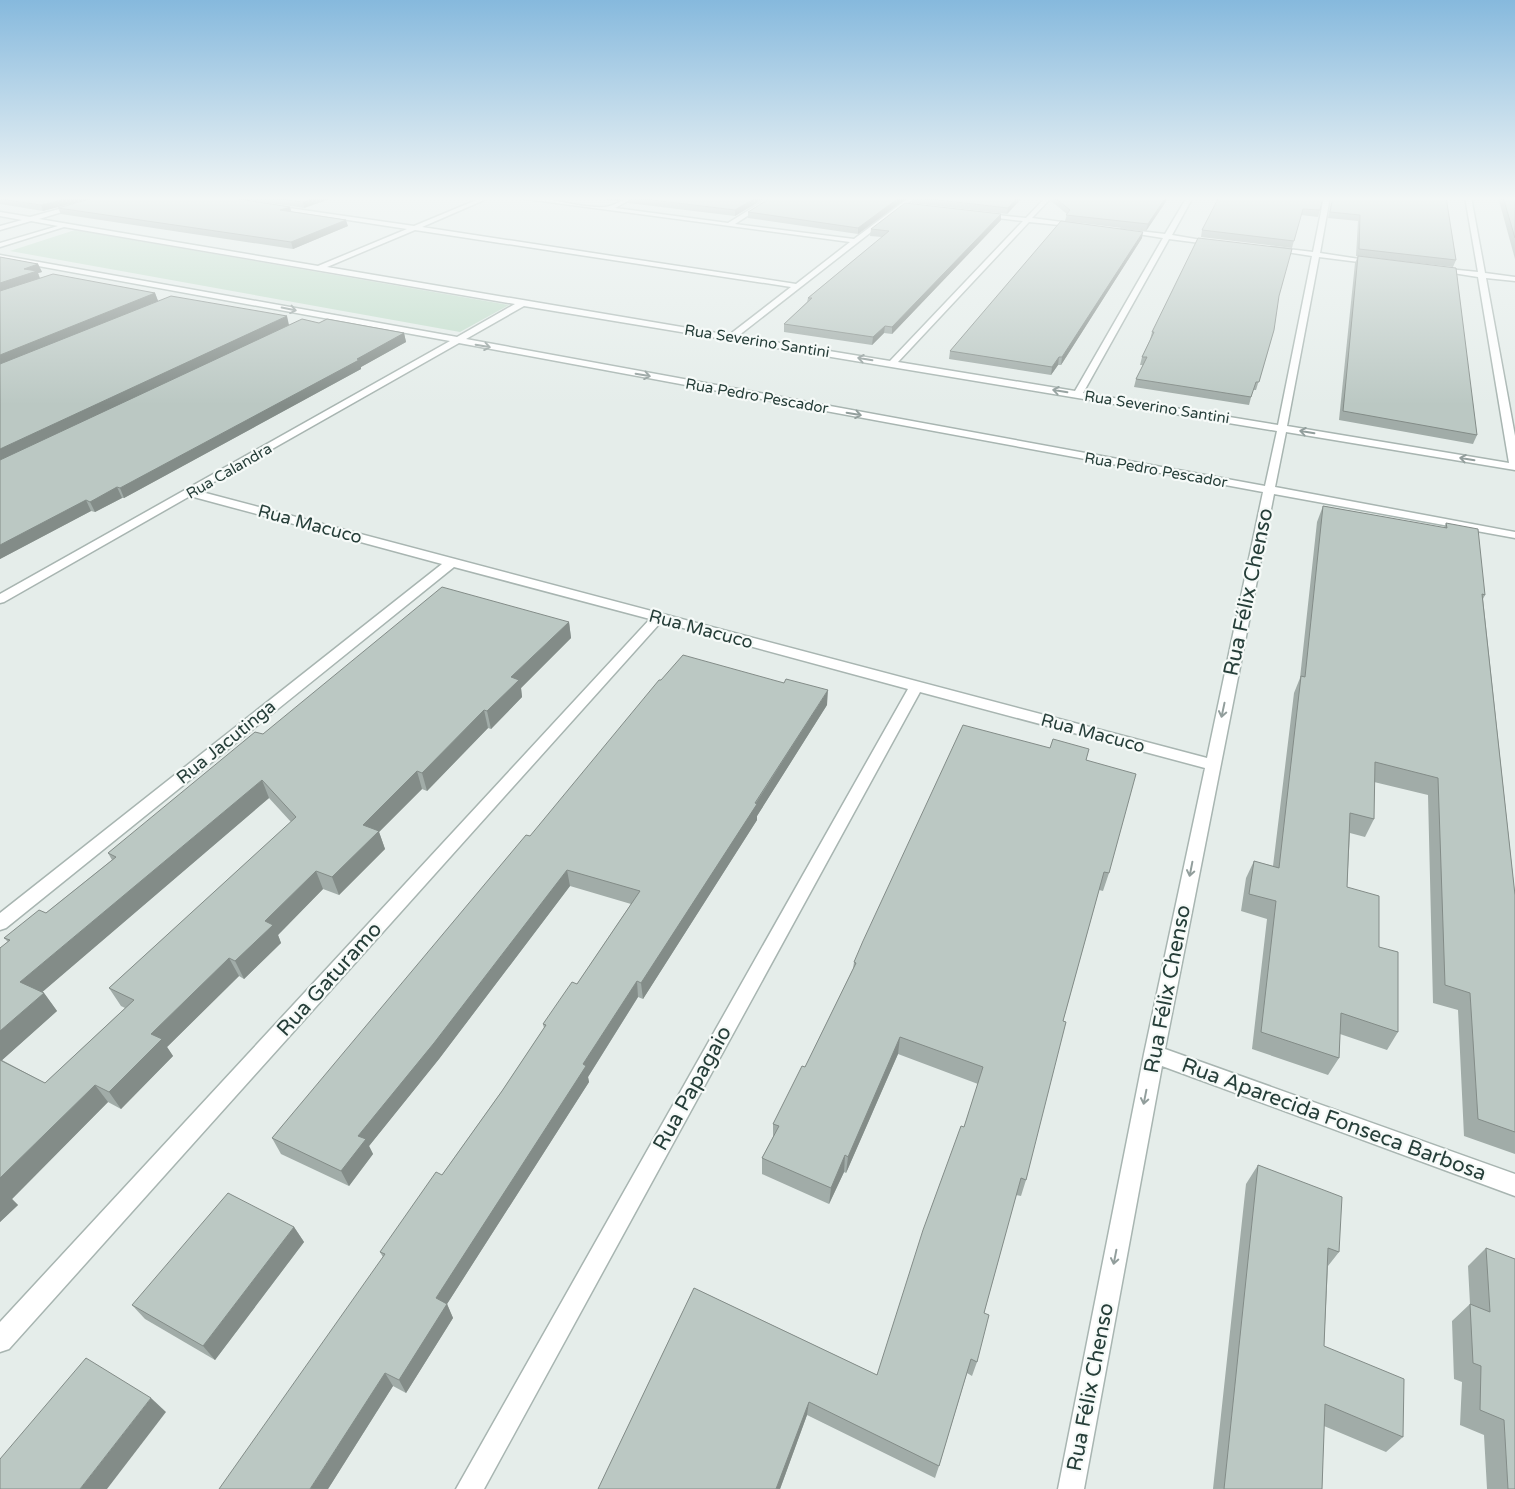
<svg xmlns="http://www.w3.org/2000/svg" width="1515" height="1489" font-family="'Varela Round',sans-serif">
  <style>
    .green { fill: #c0dcc9 }
    .lines { fill: none; stroke-linecap: round; stroke-linejoin: round }
    .minor-casing { stroke: #a8b5b1; stroke-width: 3 }
    .minor { fill: #fff; fill-rule: evenodd }
    .wall { fill: #a1aca8; fill-rule: evenodd }
    .shaded-wall { fill: #838c88 }
    .building { fill: #bbc8c3; stroke: #838c88 }
    .oneway { stroke: #929e9c }
    .labels { text-anchor: middle; stroke-width: 4.5; stroke-linejoin: round; paint-order: stroke }
    .far-street-label { font-size: 15px; fill: #263e39; stroke: #f6faf8 }
    .street-label { font-size: 18px; fill: #263e39; stroke: #f6faf8 }
    .near-street-label { font-size: 21px; fill: #263e39; stroke: #f6faf8 }
  </style>
  <rect width="100%" height="100%" fill="#e5edea"/>
  <path class="green" d="M 75,230 L 509,305 L 460,332 L 10,251 Z"/>
  <g class="lines">
    <g class="minor-casing">
      <path id="minor" d="M 103,197 L 111,197 L 39,219 L 318,266 L 407,229 L 270,208 L 268,205 L 414,226 L 484,197 L 491,197 L 422,227 L 796,284 L 850,242 L 511,197 C 542,193 574,209 605,207 C 616,206 624,197 635,197 L 615,208 L 728,223 L 770,197 L 777,197 L 735,224 L 854,239 L 910,197 L 916,197 L 738,336 L 890,361 L 1023,221 L 981,216 L 979,213 L 1026,218 L 1046,197 L 1052,197 L 1032,218 L 1077,224 L 1079,227 L 1029,222 L 898,362 L 1075,391 L 1163,238 L 1119,231 L 1122,229 L 1165,234 L 1187,197 L 1193,197 L 1172,235 L 1219,243 L 1216,245 L 1169,239 L 1083,393 L 1278,425 L 1312,256 L 1267,249 L 1271,247 L 1313,252 L 1324,197 L 1330,197 L 1320,253 L 1379,262 L 1375,264 L 1319,257 L 1287,426 L 1509,463 L 1478,277 L 1434,270 L 1438,268 L 1478,272 L 1465,197 L 1471,197 L 1485,273 L 1515,277 L 1515,281 L 1486,278 L 1515,436 L 1515,470 L 1286,432 L 1275,487 L 1515,532 L 1515,538 L 1274,494 L 1165,1049 L 1515,1174 L 1515,1196 L 1162,1066 L 1084,1489 L 1058,1489 L 1144,1054 L 1205,768 L 920,692 L 484,1489 L 456,1489 L 908,689 L 661,622 L 9,1349 L 0,1352 L 0,1322 L 650,619 L 454,567 L 6,928 L 0,930 L 0,913 L 442,564 L 190,496 L 4,602 L 0,603 L 0,594 L 450,341 L 0,259 L 0,255 L 457,337 L 515,304 L 64,227 L 0,247 L 0,243 L 58,226 L 31,221 L 0,230 L 0,226 L 22,220 L 0,216 L 0,212 L 30,217 ZM 415,230 L 791,287 L 729,335 L 327,267 ZM 524,306 L 1277,431 L 1265,486 L 466,339 ZM 459,343 L 1263,492 L 1207,758 L 198,491 Z"/>
    </g>
    <use href="#minor" class="minor"/>
  </g>
  <g class="wall">
    <path d="M 0,197 L 336,197 L 304,208 L 227,197 L 290,207 L 291,212 L 348,226 L 293,249 L 61,214 L 58,208 L 87,199 L 43,211 L 0,204 Z"/>
    <path d="M 580,197 L 767,197 L 735,216 L 628,203 L 628,197 L 617,201 Z"/>
    <path d="M 772,197 L 908,197 L 858,234 L 748,218 L 748,212 Z"/>
    <path d="M 912,197 L 1023,197 L 1007,214 L 912,203 L 913,197 Z"/>
    <path d="M 1052,197 L 1169,197 L 1146,231 L 1065,221 L 1067,214 L 1051,201 Z"/>
    <path d="M 1219,197 L 1320,210 L 1318,217 L 1301,215 L 1292,248 L 1201,237 L 1202,230 Z"/>
    <path d="M 1331,197 L 1446,197 L 1456,260 L 1453,267 L 1356,256 L 1358,221 L 1328,218 L 1332,197 Z"/>
    <path d="M 1498,197 L 1515,197 L 1515,259 Z"/>
    <path d="M 1001,220 L 892,334 L 884,333 L 872,345 L 784,332 L 784,324 L 807,302 L 808,298 L 882,237 L 870,236 L 871,229 Z"/>
    <path d="M 1142,238 L 1061,365 L 1058,365 L 1051,375 L 949,359 L 950,351 Z"/>
    <path d="M 1358,256 L 1477,435 L 1473,444 L 1339,420 L 1355,263 Z"/>
    <path d="M 0,257 L 38,264 L 42,272 L 38,273 L 40,278 L 155,293 L 158,301 L 289,325 L 319,323 L 404,333 L 406,342 L 361,367 L 361,369 L 124,498 L 122,498 L 95,512 L 91,511 L 0,559 Z"/>
    <path d="M 1274,330 L 1256,390 L 1253,390 L 1249,405 L 1134,387 L 1136,379 L 1143,365 L 1140,365 L 1142,357 L 1150,340 L 1152,332 Z"/>
    <path d="M 1323,506 L 1444,528 L 1446,523 L 1485,595 L 1483,599 L 1515,895 L 1515,1154 L 1464,1136 L 1458,1010 L 1433,1003 L 1428,795 L 1374,782 L 1374,819 L 1365,837 L 1350,833 L 1347,887 L 1379,947 L 1398,1032 L 1387,1050 L 1340,1034 L 1339,1058 L 1328,1075 L 1252,1049 L 1267,919 L 1241,911 L 1246,878 L 1254,861 L 1273,866 L 1294,693 L 1300,678 L 1317,522 Z"/>
    <path d="M 569,622 L 571,638 L 521,688 L 522,697 L 491,729 L 488,728 L 427,791 L 422,789 L 379,832 L 385,849 L 339,895 L 323,889 L 278,935 L 281,943 L 244,979 L 239,976 L 167,1047 L 173,1056 L 121,1109 L 108,1102 L 12,1199 L 18,1205 L 0,1222 L 0,948 L 8,942 L 4,938 L 46,913 L 112,860 L 108,853 L 263,734 ZM 269,798 L 291,822 L 109,988 L 121,1006 L 125,1008 L 45,1083 L 2,1060 L 57,1011 L 44,993 L 42,992 Z"/>
    <path d="M 827,705 L 757,816 L 757,820 L 643,999 L 638,997 L 588,1077 L 589,1082 L 447,1304 L 453,1318 L 406,1393 L 393,1386 L 328,1489 L 383,1257 L 380,1252 L 442,1175 L 502,1091 L 544,1028 L 543,1024 L 577,984 L 631,904 L 570,886 L 439,1059 L 369,1146 L 373,1154 L 349,1186 L 281,1154 L 272,1138 L 530,836 Z"/>
    <path d="M 1086,760 L 1109,873 L 1103,891 L 1099,890 L 1063,1021 L 1026,1180 L 1021,1196 L 1016,1195 L 984,1313 L 977,1362 L 972,1376 L 967,1373 L 939,1466 L 935,1478 L 807,1415 L 780,1489 L 598,1489 L 694,1288 L 877,1375 L 964,1127 L 978,1084 L 898,1054 L 846,1173 L 844,1172 L 829,1204 L 762,1174 L 762,1158 L 773,1137 L 773,1124 L 805,1067 L 853,969 L 854,962 Z"/>
    <path d="M 1258,1165 L 1339,1252 L 1328,1266 L 1324,1346 L 1403,1437 L 1386,1452 L 1324,1426 L 1322,1489 L 1213,1489 L 1246,1184 Z"/>
    <path d="M 294,1227 L 304,1242 L 215,1360 L 145,1319 L 132,1305 Z"/>
    <path d="M 1486,1248 L 1515,1489 L 1487,1489 L 1484,1435 L 1460,1425 L 1462,1382 L 1454,1379 L 1452,1321 L 1470,1304 L 1468,1266 Z"/>
  </g>
  <g class="shaded-wall">
    <path d="M 73,197 L 98,197 L 43,211 L 41,205 Z"/>
    <path d="M 318,197 L 336,197 L 304,208 L 303,202 Z"/>
    <path d="M 616,197 L 631,197 L 628,197 L 617,201 Z"/>
    <path d="M 757,197 L 767,197 L 735,216 L 735,210 Z"/>
    <path d="M 900,197 L 908,197 L 858,234 L 858,228 Z"/>
    <path d="M 1018,197 L 1023,197 L 1007,214 L 1008,208 Z"/>
    <path d="M 1166,197 L 1169,197 L 1146,231 L 1148,224 Z"/>
    <path d="M 290,207 L 292,213 L 280,210 Z"/>
    <path d="M 1001,214 L 1001,220 L 892,334 L 892,327 Z"/>
    <path d="M 346,220 L 348,226 L 293,249 L 291,242 Z"/>
    <path d="M 1143,232 L 1142,238 L 1061,365 L 1062,357 Z"/>
    <path d="M 38,264 L 42,272 L 38,273 L 40,279 L 0,293 L 0,283 L 24,269 Z"/>
    <path d="M 155,293 L 158,301 L 0,366 L 0,355 Z"/>
    <path d="M 287,316 L 289,325 L 0,462 L 0,449 Z"/>
    <path d="M 885,326 L 884,333 L 872,345 L 873,337 Z"/>
    <path d="M 404,333 L 406,342 L 361,367 L 361,369 L 124,498 L 120,488 Z"/>
    <path d="M 1059,357 L 1058,365 L 1051,375 L 1052,367 Z"/>
    <path d="M 117,487 L 122,498 L 95,512 L 90,502 Z"/>
    <path d="M 86,500 L 91,511 L 0,559 L 0,545 Z"/>
    <path d="M 569,622 L 571,638 L 521,688 L 522,697 L 491,729 L 487,711 L 511,677 Z"/>
    <path d="M 828,690 L 827,705 L 757,816 L 757,820 L 643,999 L 641,983 Z"/>
    <path d="M 484,710 L 488,728 L 427,791 L 422,773 Z"/>
    <path d="M 417,771 L 422,789 L 379,832 L 385,849 L 339,895 L 332,877 L 363,825 Z"/>
    <path d="M 262,780 L 269,798 L 33,1000 L 20,982 Z"/>
    <path d="M 567,870 L 570,886 L 439,1059 L 369,1146 L 373,1154 L 349,1186 L 341,1171 L 358,1136 Z"/>
    <path d="M 316,871 L 323,889 L 278,935 L 281,943 L 244,979 L 235,961 L 265,921 Z"/>
    <path d="M 229,958 L 239,976 L 167,1047 L 173,1056 L 121,1109 L 109,1092 L 151,1034 Z"/>
    <path d="M 637,981 L 638,997 L 588,1077 L 589,1082 L 447,1304 L 453,1318 L 406,1393 L 399,1380 L 436,1298 L 583,1064 Z"/>
    <path d="M 44,993 L 57,1011 L 0,1062 L 0,1031 Z"/>
    <path d="M 900,1037 L 898,1054 L 846,1173 L 848,1157 Z"/>
    <path d="M 95,1085 L 108,1102 L 12,1199 L 18,1205 L 0,1222 L 0,1178 Z"/>
    <path d="M 845,1155 L 844,1172 L 829,1204 L 831,1188 Z"/>
    <path d="M 294,1227 L 304,1242 L 215,1360 L 203,1346 Z"/>
    <path d="M 385,1373 L 393,1386 L 328,1489 L 310,1489 Z"/>
    <path d="M 151,1398 L 166,1412 L 107,1489 L 80,1489 Z"/>
    <path d="M 809,1402 L 807,1415 L 780,1489 L 776,1489 Z"/>
  </g>
  <g class="building">
    <path d="M 0,197 L 73,197 L 41,205 L 0,199 Z"/>
    <path d="M 97,197 L 226,197 L 290,207 L 280,210 L 346,220 L 291,242 L 58,208 Z"/>
    <path d="M 265,197 L 318,197 L 303,202 Z"/>
    <path d="M 628,197 L 757,197 L 735,210 Z"/>
    <path d="M 772,197 L 900,197 L 858,228 L 748,212 Z"/>
    <path d="M 913,197 L 1018,197 L 1008,208 Z"/>
    <path d="M 1054,197 L 1166,197 L 1148,224 L 1066,215 L 1070,210 Z"/>
    <path d="M 1219,197 L 1323,197 L 1320,210 L 1303,209 L 1294,241 L 1202,230 Z"/>
    <path d="M 1333,197 L 1446,197 L 1456,260 L 1359,249 L 1360,215 L 1330,212 Z"/>
    <path d="M 1503,197 L 1515,197 L 1515,238 Z"/>
    <path d="M 905,203 L 1001,214 L 892,327 L 885,326 L 873,337 L 784,324 L 812,298 L 808,298 L 889,231 L 871,229 Z"/>
    <path d="M 1061,221 L 1143,232 L 1062,357 L 1059,357 L 1052,367 L 950,351 Z"/>
    <path d="M 1198,238 L 1292,249 L 1279,296 L 1274,330 L 1259,382 L 1256,382 L 1251,397 L 1136,379 L 1147,357 L 1142,357 L 1154,332 L 1152,332 Z"/>
    <path d="M 1358,256 L 1456,268 L 1477,435 L 1343,411 Z"/>
    <path d="M 0,257 L 38,264 L 24,269 L 37,271 L 0,283 Z"/>
    <path d="M 53,274 L 155,293 L 0,355 L 0,291 Z"/>
    <path d="M 171,296 L 287,316 L 0,449 L 0,364 Z"/>
    <path d="M 302,319 L 319,323 L 327,319 L 404,333 L 357,359 L 359,360 L 120,488 L 117,487 L 90,502 L 86,500 L 0,545 L 0,460 Z"/>
    <path d="M 1323,506 L 1447,528 L 1446,523 L 1478,529 L 1485,595 L 1482,594 L 1515,895 L 1515,1132 L 1478,1119 L 1470,993 L 1445,985 L 1438,778 L 1375,762 L 1374,819 L 1350,813 L 1347,887 L 1379,896 L 1379,947 L 1398,952 L 1398,1032 L 1341,1013 L 1339,1058 L 1261,1032 L 1276,901 L 1249,894 L 1254,861 L 1279,868 L 1301,676 L 1305,677 Z"/>
    <path d="M 442,587 L 569,622 L 511,677 L 519,680 L 487,711 L 484,710 L 422,773 L 417,771 L 363,825 L 379,831 L 332,877 L 316,871 L 265,921 L 273,925 L 235,961 L 229,958 L 151,1034 L 162,1039 L 109,1092 L 95,1085 L 0,1178 L 0,1060 L 45,1083 L 134,1000 L 109,988 L 296,817 L 262,780 L 20,982 L 44,993 L 0,1031 L 0,948 L 10,940 L 4,938 L 39,910 L 46,913 L 116,857 L 108,853 L 255,732 L 263,734 Z"/>
    <path d="M 683,655 L 784,683 L 786,679 L 828,690 L 755,803 L 757,804 L 641,983 L 637,981 L 583,1064 L 586,1066 L 436,1298 L 447,1304 L 399,1380 L 385,1373 L 310,1489 L 219,1489 L 385,1254 L 380,1252 L 436,1172 L 442,1175 L 502,1091 L 546,1025 L 543,1024 L 572,982 L 577,984 L 640,891 L 567,870 L 434,1043 L 358,1136 L 366,1139 L 341,1171 L 272,1138 L 526,835 L 530,836 L 659,680 L 661,680 Z"/>
    <path d="M 963,725 L 1050,748 L 1053,739 L 1089,749 L 1086,760 L 1136,774 L 1109,873 L 1104,872 L 1063,1021 L 1066,1022 L 1026,1180 L 1021,1178 L 984,1313 L 989,1315 L 977,1362 L 971,1359 L 939,1466 L 809,1402 L 776,1489 L 598,1489 L 694,1288 L 877,1375 L 923,1230 L 961,1126 L 964,1127 L 983,1067 L 900,1037 L 848,1157 L 845,1155 L 831,1188 L 762,1158 L 779,1126 L 773,1124 L 802,1066 L 805,1067 L 856,963 L 854,962 L 863,941 Z"/>
    <path d="M 1258,1165 L 1342,1197 L 1339,1252 L 1328,1248 L 1324,1346 L 1404,1379 L 1403,1437 L 1325,1404 L 1322,1489 L 1224,1489 Z"/>
    <path d="M 228,1193 L 294,1227 L 203,1346 L 132,1305 Z"/>
    <path d="M 1486,1248 L 1515,1259 L 1515,1489 L 1508,1489 L 1504,1420 L 1480,1410 L 1481,1366 L 1473,1363 L 1470,1304 L 1490,1312 Z"/>
    <path d="M 86,1358 L 151,1398 L 80,1489 L 0,1489 L 0,1459 Z"/>
  </g>
  <defs><path id="oneway-shaft" d="M-6 0H5M1.5-3L5.5 0L1.5 3" fill="none" stroke-width="1.6" stroke-linecap="round" stroke-linejoin="round" transform="scale(1.25)"/></defs>
  <g class="oneway">
    <use href="#oneway-shaft" transform="translate(289 309) rotate(11)"/>
    <use href="#oneway-shaft" transform="translate(483 346) rotate(10)"/>
    <use href="#oneway-shaft" transform="translate(865 359) rotate(-171)"/>
    <use href="#oneway-shaft" transform="translate(643 375) rotate(10)"/>
    <use href="#oneway-shaft" transform="translate(1060 391) rotate(-171)"/>
    <use href="#oneway-shaft" transform="translate(854 414) rotate(10)"/>
    <use href="#oneway-shaft" transform="translate(1307 432) rotate(-171)"/>
    <use href="#oneway-shaft" transform="translate(1467 459) rotate(-171)"/>
    <use href="#oneway-shaft" transform="translate(1223 710) rotate(102)"/>
    <use href="#oneway-shaft" transform="translate(1191 869) rotate(101)"/>
    <use href="#oneway-shaft" transform="translate(1145 1097) rotate(101)"/>
    <use href="#oneway-shaft" transform="translate(1115 1257) rotate(101)"/>
  </g>
  <linearGradient id="sky" x2="0" y2="1"><stop stop-color="#86b9dd"/><stop offset="0.49" stop-color="#f3f7f6"/><stop offset="1" stop-color="#f3f7f6" stop-opacity="0"/></linearGradient>
  <rect width="1515" height="405" fill="url(#sky)"/>
  <g class="labels">
    <g class="far-street-label">
      <text transform="translate(757 341) rotate(9)" y="5">Rua Severino Santini</text>
      <text transform="translate(757 396) rotate(10)" y="5">Rua Pedro Pescador</text>
      <text transform="translate(1157 407) rotate(9)" y="5">Rua Severino Santini</text>
      <text transform="translate(1156 470) rotate(10)" y="5">Rua Pedro Pescador</text>
      <text transform="translate(229 471) rotate(-30)" y="5">Rua Calandra</text>
    </g>
    <g class="street-label">
      <text transform="translate(310 524) rotate(15)" y="6">Rua Macuco</text>
      <text transform="translate(701 629) rotate(15)" y="6">Rua Macuco</text>
      <text transform="translate(1093 733) rotate(15)" y="6">Rua Macuco</text>
      <text transform="translate(226 742) rotate(-39)" y="6">Rua Jacutinga</text>
    </g>
    <g class="near-street-label">
      <text transform="translate(1248 592) rotate(-78)" y="7">Rua Félix Chenso</text>
      <text transform="translate(329 979) rotate(-48)" y="7">Rua Gaturamo</text>
      <text transform="translate(1167 989) rotate(-79)" y="7">Rua Félix Chenso</text>
      <text transform="translate(692 1088) rotate(-61)" y="7">Rua Papagaio</text>
      <text transform="translate(1334 1119) rotate(20)" y="7">Rua Aparecida Fonseca Barbosa</text>
      <text transform="translate(1090 1387) rotate(-79)" y="7">Rua Félix Chenso</text>
    </g>
  </g>
</svg>
